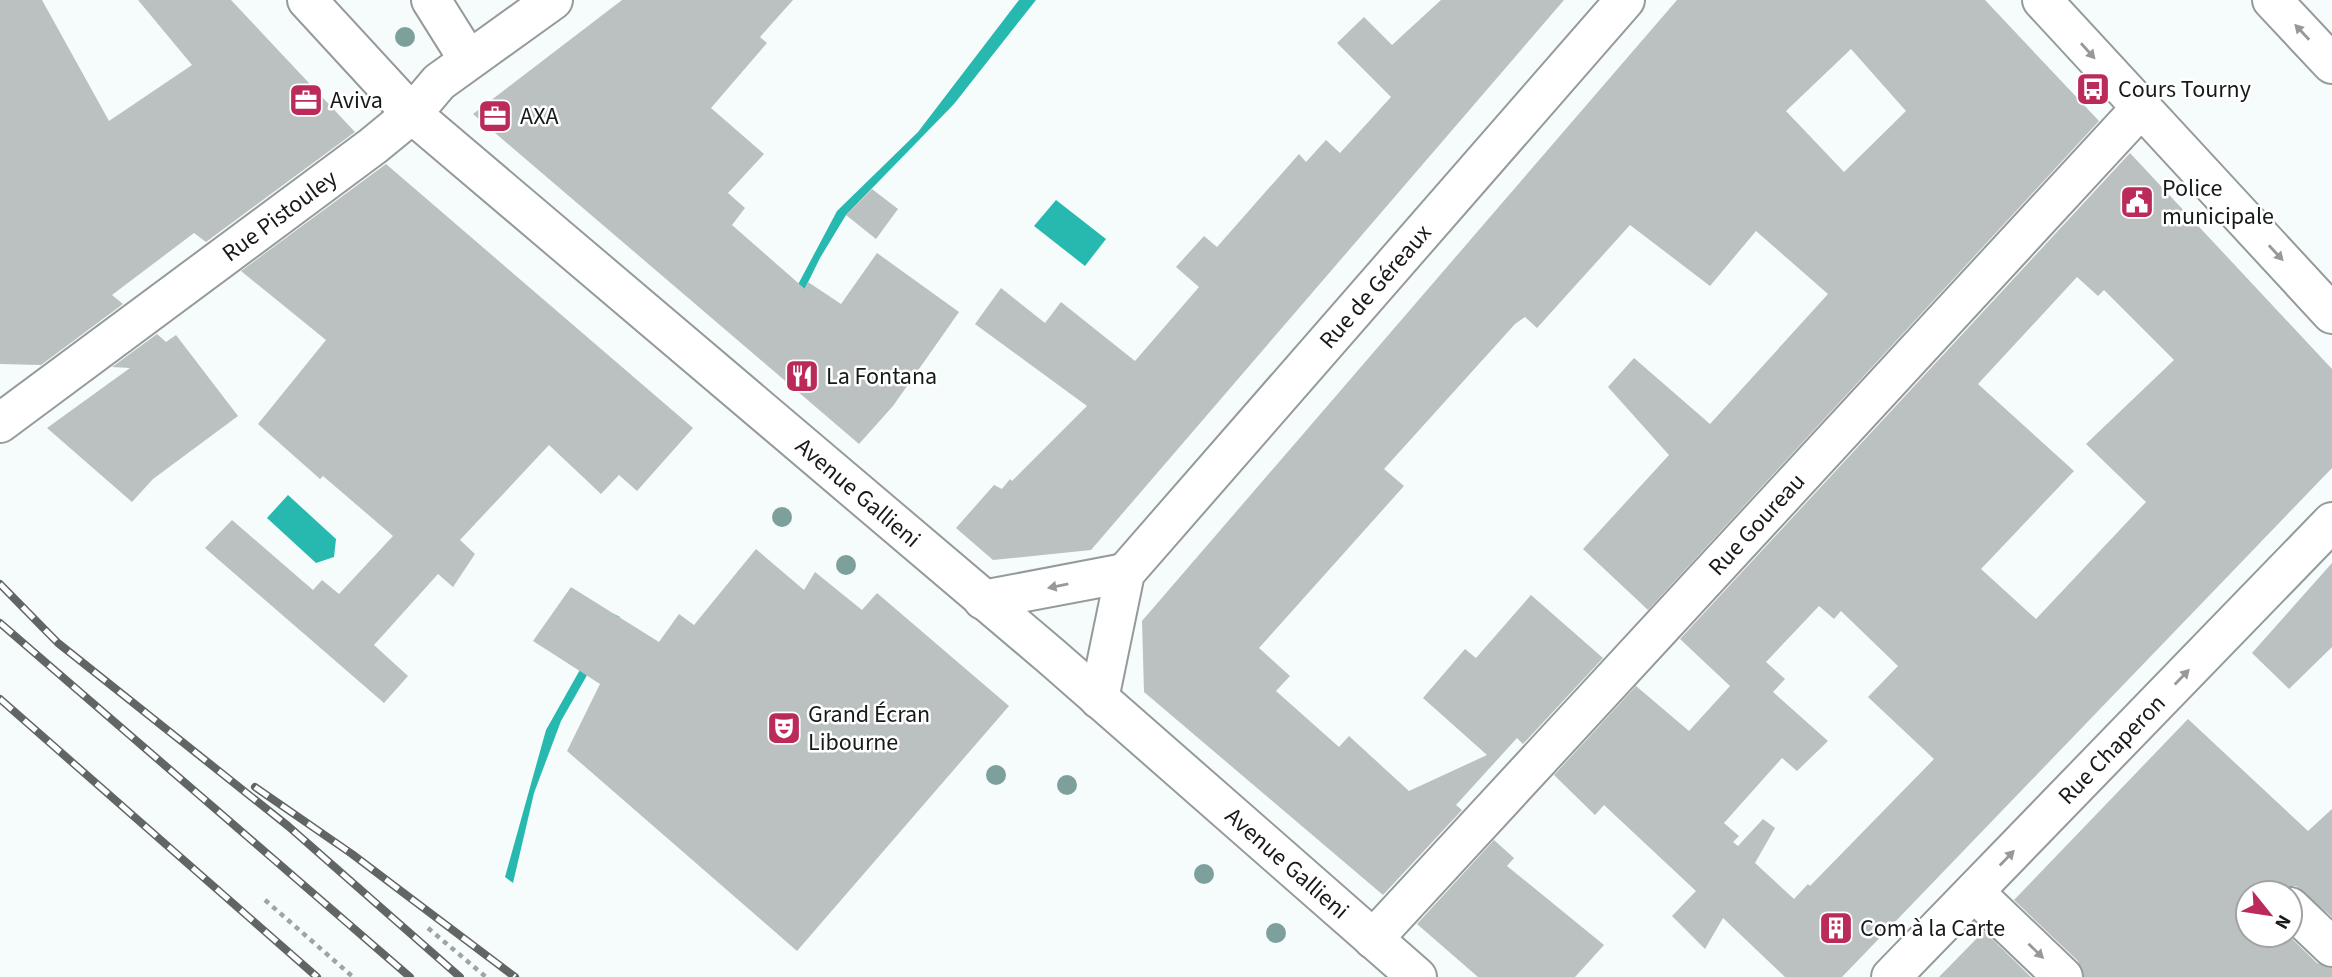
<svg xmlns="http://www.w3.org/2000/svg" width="2332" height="977" font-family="'Source Sans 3',sans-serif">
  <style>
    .water { fill: #27b9af }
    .building { fill: #bac1c0; fill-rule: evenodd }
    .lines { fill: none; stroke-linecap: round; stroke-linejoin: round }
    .minor-casing { stroke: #949b9a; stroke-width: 42 }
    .major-casing { stroke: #949b9a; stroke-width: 42 }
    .path { stroke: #9ea4a3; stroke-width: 4.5; stroke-dasharray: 5 5; stroke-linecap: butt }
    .minor { stroke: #fff; stroke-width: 38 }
    .major { stroke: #fff; stroke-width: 38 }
    .rail-casing { stroke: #616665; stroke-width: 8 }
    .rail { stroke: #fff; stroke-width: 5; stroke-dasharray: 16; stroke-linecap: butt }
    .tree { fill: #7ea09d }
    .oneway { fill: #979898 }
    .labels { text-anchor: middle; stroke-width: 5; stroke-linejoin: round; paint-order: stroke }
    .poi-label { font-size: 24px; fill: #171a19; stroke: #fff; text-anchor: start }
    .street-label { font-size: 24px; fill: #171a19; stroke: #fff }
  </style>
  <rect width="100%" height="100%" fill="#f5fcfb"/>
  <g class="water">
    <path d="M 1019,0 L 1036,0 L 954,104 L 846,215 L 820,258 L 771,357 L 776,326 L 837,211 L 918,132 Z"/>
    <path d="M 1056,200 L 1106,239 L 1085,266 L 1034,226 Z"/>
    <path d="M 288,495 L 336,539 L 334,557 L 316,563 L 267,518 Z"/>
    <path d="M 612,613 L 620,617 L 561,721 L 534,793 L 513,883 L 505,877 L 546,730 Z"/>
  </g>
  <g class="building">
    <path d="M 0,0 L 42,0 L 109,121 L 192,65 L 138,0 L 231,0 L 355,132 L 206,242 L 194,233 L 112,295 L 123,304 L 41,365 L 0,364 Z"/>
    <path d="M 622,0 L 793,0 L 760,37 L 767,43 L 711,108 L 764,154 L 728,193 L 745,208 L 732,225 L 805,289 L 808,282 L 841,304 L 877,253 L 959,312 L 893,406 L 859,444 L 473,114 Z"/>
    <path d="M 1441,0 L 1564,0 L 1091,550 L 993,560 L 956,528 L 994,485 L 1002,489 L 1010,479 L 1012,481 L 1087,406 L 975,324 L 1001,288 L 1045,323 L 1061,302 L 1135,361 L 1199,287 L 1176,267 L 1204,236 L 1217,247 L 1299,154 L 1306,162 L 1326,140 L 1340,153 L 1391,97 L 1337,43 L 1364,17 L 1392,45 Z"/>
    <path d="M 1677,0 L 1985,0 L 2099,121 L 1648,610 L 1583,549 L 1669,455 L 1608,387 L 1634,358 L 1710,424 L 1828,294 L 1756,231 L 1710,286 L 1630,225 L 1537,328 L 1525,317 L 1515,324 L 1384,469 L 1404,486 L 1259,648 L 1290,676 L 1276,691 L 1339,747 L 1349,736 L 1409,791 L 1487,755 L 1423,698 L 1465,649 L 1476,658 L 1531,595 L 1603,658 L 1523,744 L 1517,738 L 1456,805 L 1462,810 L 1383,895 L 1144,692 L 1142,621 ZM 1851,49 L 1906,111 L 1844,172 L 1786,111 Z"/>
    <path d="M 2130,153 L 2332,369 L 2332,468 L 1842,977 L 1785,977 L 1723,918 L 1705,949 L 1672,916 L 1696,891 L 1604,805 L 1595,815 L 1554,775 L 1636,686 L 1689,731 L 1730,686 L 1680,639 ZM 2077,277 L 2098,296 L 2104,290 L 2174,360 L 2086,444 L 2146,502 L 2036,619 L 1981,569 L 2074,471 L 1978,384 ZM 1819,606 L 1834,619 L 1841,611 L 1898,666 L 1868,697 L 1934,759 L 1810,886 L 1808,884 L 1794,899 L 1755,863 L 1775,828 L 1763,819 L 1738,846 L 1733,842 L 1739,836 L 1724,823 L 1782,758 L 1797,771 L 1828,741 L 1773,692 L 1785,679 L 1766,662 Z"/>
    <path d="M 386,164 L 693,428 L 637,491 L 619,475 L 601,494 L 549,445 L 460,540 L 475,554 L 453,587 L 438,574 L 374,645 L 408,676 L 384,703 L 205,548 L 232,520 L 313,590 L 322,580 L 339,594 L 393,536 L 323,476 L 320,479 L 258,424 L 326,340 L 241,271 Z"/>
    <path d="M 872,189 L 898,209 L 876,239 L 846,215 Z"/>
    <path d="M 157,334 L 166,342 L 176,335 L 238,416 L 153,479 L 132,502 L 47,428 L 130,368 L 112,367 Z"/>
    <path d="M 756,549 L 804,590 L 815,572 L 862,610 L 877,593 L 1009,706 L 797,951 L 567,751 L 600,684 L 533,641 L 571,587 L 659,642 L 679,614 L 694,625 Z"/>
    <path d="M 2332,563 L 2332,647 L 2289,689 L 2252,653 Z"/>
    <path d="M 2188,719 L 2308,831 L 2332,809 L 2332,917 L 2296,886 L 2283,886 L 2273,893 L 2248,893 L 2248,935 L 2288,935 L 2317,963 L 2332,968 L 2332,977 L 2084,977 L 2078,961 L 2014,900 Z"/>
    <path d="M 1494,840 L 1514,858 L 1507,866 L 1604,945 L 1575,977 L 1478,977 L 1417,924 Z"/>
    <path d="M 1984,931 L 2031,977 L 1939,977 Z"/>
  </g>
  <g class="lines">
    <g class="minor-casing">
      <g id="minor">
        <path d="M 431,0 L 468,59"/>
        <path id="s1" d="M 0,423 L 373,146 L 412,114 L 439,82 L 553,0"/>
        <path d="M 983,600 L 1125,573"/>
        <path id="s2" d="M 1099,699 L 1125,573 L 1625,0"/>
        <path d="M 1974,892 L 2063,977"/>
        <path d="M 2290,907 L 2332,947"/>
        <path id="s3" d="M 1373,939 L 2140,109"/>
        <path id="s4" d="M 1891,977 L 2332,522"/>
      </g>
    </g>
    <g class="major-casing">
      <g id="major">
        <path id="s5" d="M 307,0 L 412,114 L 1052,657 L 1417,977"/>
        <path d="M 2042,0 L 2332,314"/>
        <path d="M 2272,0 L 2332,64"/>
      </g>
    </g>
    <g class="path">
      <path d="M 265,900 L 353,977"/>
      <path d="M 428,928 L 486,977"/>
    </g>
    <use href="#minor" class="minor"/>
    <use href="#major" class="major"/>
    <g class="rail-casing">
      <g id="rail">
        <path d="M 0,584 L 58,643 L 288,826 L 460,977"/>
        <path d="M 0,623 L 410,977"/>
        <path d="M 0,699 L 317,977"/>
        <path d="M 255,787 L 352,854 L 515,977"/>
      </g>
    </g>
    <use href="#rail" class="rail"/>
  </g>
  <g class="tree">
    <circle cx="405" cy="37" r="10"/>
    <circle cx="782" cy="517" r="10"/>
    <circle cx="846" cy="565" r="10"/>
    <circle cx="996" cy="775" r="10"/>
    <circle cx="1067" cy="785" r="10"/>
    <circle cx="1204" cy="874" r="10"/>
    <circle cx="1276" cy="933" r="10"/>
  </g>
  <defs><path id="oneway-solid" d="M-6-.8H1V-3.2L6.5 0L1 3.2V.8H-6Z" transform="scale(1.75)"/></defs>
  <g class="oneway">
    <use href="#oneway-solid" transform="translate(2302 32) rotate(-133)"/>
    <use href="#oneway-solid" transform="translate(2088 51) rotate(48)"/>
    <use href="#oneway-solid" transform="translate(2276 253) rotate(47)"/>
    <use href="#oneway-solid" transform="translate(1058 586) rotate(169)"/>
    <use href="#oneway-solid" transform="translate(2182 677) rotate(-46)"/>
    <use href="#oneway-solid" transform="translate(2007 858) rotate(-46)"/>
    <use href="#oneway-solid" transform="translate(2036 951) rotate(44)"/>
  </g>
  <defs>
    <g id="bus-square" transform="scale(1.75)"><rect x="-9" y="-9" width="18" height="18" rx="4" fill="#ba2b59" stroke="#fff"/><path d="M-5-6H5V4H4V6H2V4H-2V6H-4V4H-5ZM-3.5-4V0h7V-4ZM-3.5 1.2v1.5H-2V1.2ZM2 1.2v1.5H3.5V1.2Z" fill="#fff"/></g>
    <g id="office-square" transform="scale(1.75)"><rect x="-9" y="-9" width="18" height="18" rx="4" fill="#ba2b59" stroke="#fff"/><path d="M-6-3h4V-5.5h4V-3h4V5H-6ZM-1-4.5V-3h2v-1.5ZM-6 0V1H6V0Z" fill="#fff"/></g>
    <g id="civic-square" transform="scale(1.75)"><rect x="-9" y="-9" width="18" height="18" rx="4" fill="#ba2b59" stroke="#fff"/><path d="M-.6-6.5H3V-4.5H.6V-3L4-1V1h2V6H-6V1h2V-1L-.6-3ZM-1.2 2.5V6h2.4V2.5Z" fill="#fff"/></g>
    <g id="restaurant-square" transform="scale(1.75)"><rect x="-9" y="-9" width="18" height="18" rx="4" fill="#ba2b59" stroke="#fff"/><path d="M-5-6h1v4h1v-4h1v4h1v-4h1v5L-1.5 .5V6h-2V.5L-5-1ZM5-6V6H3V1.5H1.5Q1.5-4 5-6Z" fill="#fff"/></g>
    <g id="theatre-square" transform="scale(1.75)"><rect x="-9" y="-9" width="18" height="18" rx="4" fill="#ba2b59" stroke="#fff"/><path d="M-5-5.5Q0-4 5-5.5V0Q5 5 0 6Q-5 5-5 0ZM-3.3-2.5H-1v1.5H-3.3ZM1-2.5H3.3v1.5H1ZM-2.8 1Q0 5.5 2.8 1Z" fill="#fff"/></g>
    <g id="building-square" transform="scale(1.75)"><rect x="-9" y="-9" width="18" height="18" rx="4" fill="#ba2b59" stroke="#fff"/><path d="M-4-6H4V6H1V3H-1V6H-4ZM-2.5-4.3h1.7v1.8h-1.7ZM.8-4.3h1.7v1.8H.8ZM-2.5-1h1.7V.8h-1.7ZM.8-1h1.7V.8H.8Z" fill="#fff"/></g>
  </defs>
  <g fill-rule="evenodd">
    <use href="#bus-square" x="2093" y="89"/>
    <use href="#office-square" x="306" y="100"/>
    <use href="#office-square" x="495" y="116"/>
    <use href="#civic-square" x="2137" y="202"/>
    <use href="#restaurant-square" x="802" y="376"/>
    <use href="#theatre-square" x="784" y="728"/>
    <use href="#building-square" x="1836" y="928"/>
  </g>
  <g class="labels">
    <g class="poi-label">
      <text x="2118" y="97">Cours Tourny</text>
      <text x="330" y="108">Aviva</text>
      <text x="520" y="124">AXA</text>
      <text x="2162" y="196">Police<tspan x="2162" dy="28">municipale</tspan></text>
      <text x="826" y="384">La Fontana</text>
      <text x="808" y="722">Grand Écran<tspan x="808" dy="28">Libourne</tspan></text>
      <text x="1860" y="936">Com à la Carte</text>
    </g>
    <g class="street-label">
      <text dy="8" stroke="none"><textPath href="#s1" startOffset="348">Rue Pistouley</textPath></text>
      <text dy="8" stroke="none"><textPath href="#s2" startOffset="509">Rue de Géreaux</textPath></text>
      <text dy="8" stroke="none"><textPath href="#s5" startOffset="740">Avenue Gallieni</textPath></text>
      <text dy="8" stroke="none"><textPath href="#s3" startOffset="565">Rue Goureau</textPath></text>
      <text dy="8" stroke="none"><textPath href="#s4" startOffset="317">Rue Chaperon</textPath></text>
      <text dy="8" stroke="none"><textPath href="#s5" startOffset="1307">Avenue Gallieni</textPath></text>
    </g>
  </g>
  <g transform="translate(2269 914) rotate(120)"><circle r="33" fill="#ffffff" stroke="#a2a3a3" stroke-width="2"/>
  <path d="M0-5L12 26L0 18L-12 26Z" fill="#ba2b59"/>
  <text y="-10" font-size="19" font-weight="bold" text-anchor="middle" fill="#171a19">N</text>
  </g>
</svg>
